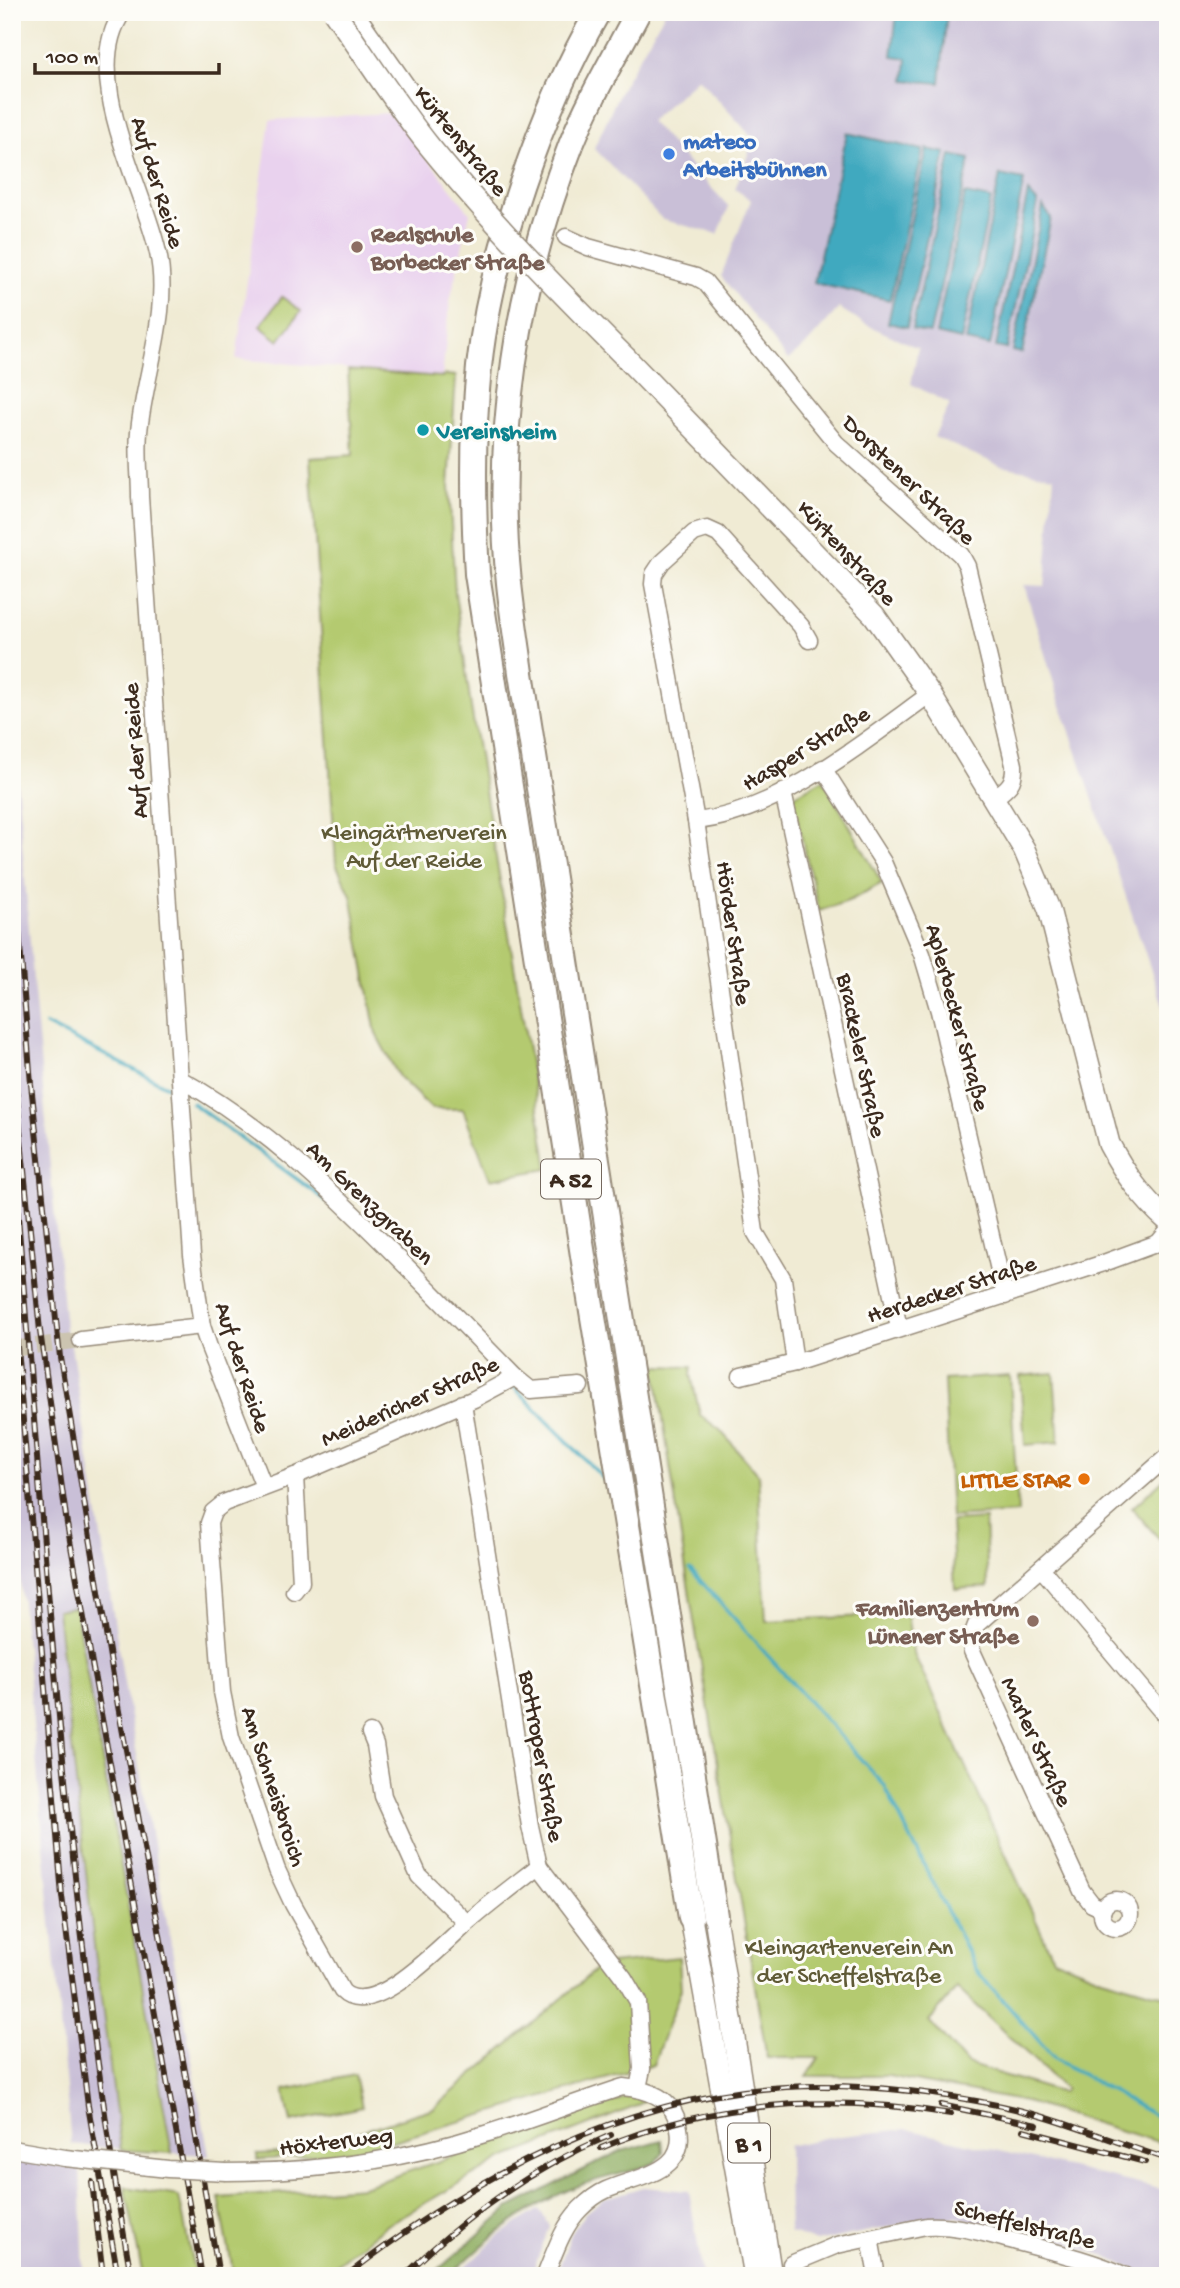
<svg xmlns="http://www.w3.org/2000/svg" width="1180" height="2288" font-family="'Gochi Hand',sans-serif">
  <style>
    .built { fill: #e9d2ee }
    .industrial { fill: #c9bfd7 }
    .green { fill: #b4ca6f; stroke: #787a46; stroke-width: 2; fill-rule: evenodd }
    .forest { fill: #8fae62; stroke: #656c40; stroke-width: 2 }
    .water { fill: #3fa9bf; stroke: #3d6a6e; stroke-width: 2 }
    .lines { fill: none; stroke-linecap: round; stroke-linejoin: round }
    .stream { stroke: #3fa9bf; stroke-width: 3.5 }
    .minor-tunnel { stroke: #ccc4b0; stroke-width: 16; stroke-dasharray: 16 8; stroke-linecap: butt }
    .minor-casing { stroke: #968a79; stroke-width: 19 }
    .major-casing { stroke: #968a79; stroke-width: 24 }
    .highway-casing { stroke: #968a79; stroke-width: 28 }
    .minor { stroke: #fff; stroke-width: 16 }
    .major { stroke: #fff; stroke-width: 21 }
    .highway { stroke: #fff; stroke-width: 24 }
    .rail-casing { stroke: #3b2a1e; stroke-width: 6 }
    .rail { stroke: #fdfcf7; stroke-width: 3.5; stroke-dasharray: 10; stroke-linecap: butt }
    .minor-bridge-casing { stroke: #968a79; stroke-width: 19; stroke-linecap: butt }
    .major-bridge-casing { stroke: #968a79; stroke-width: 24; stroke-linecap: butt }
    .minor-bridge { stroke: #fff; stroke-width: 16 }
    .major-bridge { stroke: #fff; stroke-width: 21 }
    .shop-dot { fill: #3f7fe0; stroke: #fdfcf7; stroke-width: 2.5 }
    .education-dot { fill: #8d6e63; stroke: #fdfcf7; stroke-width: 2.5 }
    .culture-dot { fill: #0f9aa8; stroke: #fdfcf7; stroke-width: 2.5 }
    .food-dot { fill: #e8710a; stroke: #fdfcf7; stroke-width: 2.5 }
    .labels { text-anchor: middle; stroke-width: 6; stroke-linejoin: round; paint-order: stroke }
    .shield { fill: #fdfcf7; stroke: #75695f; stroke-width: 2 }
    .shield-label { font-size: 23px; font-weight: bold; fill: #3b2a1e }
    .street-label { font-size: 24px; fill: #3b2a1e; stroke: #fdfcf7 }
    .shop-label { font-size: 24px; font-weight: bold; fill: #366cbe; stroke: #fdfcf7; text-anchor: start }
    .education-label { font-size: 24px; font-weight: bold; fill: #785e54; stroke: #fdfcf7; text-anchor: start }
    .culture-label { font-size: 24px; font-weight: bold; fill: #0d838f; stroke: #fdfcf7; text-anchor: start }
    .park-label { font-size: 24px; fill: #5f5a36; stroke: #fdfcf7 }
    .food-label { font-size: 24px; font-weight: bold; fill: #c56008; stroke: #fdfcf7; text-anchor: end }
  </style>
  <rect width="100%" height="100%" fill="#fdfcf7"/>
  <filter id="ink" filterUnits="userSpaceOnUse"><feTurbulence type="fractalNoise" baseFrequency=".0143" numOctaves="2"/><feDisplacementMap in="SourceGraphic" scale="14" xChannelSelector="R" yChannelSelector="G"/><feConvolveMatrix kernelMatrix="1 2 1 2 8 2 1 2 1" color-interpolation-filters="sRGB"/></filter>
  <filter id="wash" filterUnits="userSpaceOnUse"><feTurbulence type="fractalNoise" baseFrequency=".00686" numOctaves="4" result="noise"/><feDisplacementMap in="SourceGraphic" scale="28" xChannelSelector="R" yChannelSelector="G"/><feGaussianBlur stdDeviation="1.57" result="paint"/><feColorMatrix in="noise" values="0 0 0 0 0 0 0 0 0 0 0 0 0 0 0 0 0 1.4 0 .05"/><feComposite in="paint" operator="in"/></filter>
  <g filter="url(#wash)">
    <rect width="100%" height="100%" fill="#f0ebd4"/>
    <path class="built" d="M 392,113 L 470,213 L 450,301 L 442,377 L 236,359 L 270,120 Z"/>
    <g class="industrial">
      <path d="M 665,12 L 1168,12 L 1168,1020 L 1059,700 L 1024,585 L 1045,586 L 1054,476 L 1001,466 L 934,437 L 950,404 L 911,384 L 918,348 L 865,324 L 839,308 L 805,346 L 788,360 L 721,276 L 751,200 L 735,189 L 754,139 L 698,78 L 650,121 L 729,207 L 718,234 L 663,220 L 594,148 L 621,89 Z"/>
      <path d="M 12,717 L 34,992 L 66,1339 L 70,1339 L 124,1683 L 209,2155 L 173,2153 L 75,1607 L 56,1609 L 93,1944 L 120,2149 L 71,2144 L 12,1492 Z"/>
      <path d="M 907,2129 L 1168,2191 L 1168,2276 L 1147,2276 L 1100,2254 L 956,2217 L 923,2220 L 816,2242 L 789,2232 L 788,2146 L 823,2138 Z"/>
      <path d="M 12,2157 L 80,2169 L 84,2276 L 12,2276 Z"/>
      <path d="M 643,2187 L 689,2191 L 703,2276 L 556,2276 L 571,2234 L 585,2213 L 603,2199 Z"/>
      <path d="M 539,2209 L 550,2226 L 531,2276 L 455,2276 L 499,2236 Z"/>
    </g>
    <g class="green">
      <path d="M 282,297 L 301,311 L 279,341 L 260,326 Z"/>
      <path d="M 348,370 L 442,377 L 445,375 L 456,376 L 449,486 L 455,593 L 471,707 L 548,1169 L 490,1179 L 463,1109 L 432,1109 L 399,1077 L 376,1034 L 351,895 L 336,864 L 310,458 L 353,455 Z"/>
      <path d="M 823,779 L 882,883 L 851,900 L 819,911 L 792,797 Z"/>
      <path d="M 655,1366 L 692,1367 L 691,1375 L 700,1415 L 720,1430 L 758,1474 L 766,1621 L 907,1614 L 913,1652 L 1053,1958 L 1102,1978 L 1168,1997 L 1168,2145 L 1026,2102 L 888,2076 L 807,2076 L 819,2058 L 767,2058 L 690,1597 ZM 957,1988 L 1065,2089 L 1062,2093 L 967,2064 L 929,2021 Z"/>
      <path d="M 1054,1373 L 1059,1442 L 1025,1445 L 1020,1376 Z"/>
      <path d="M 1010,1376 L 1018,1513 L 951,1517 L 944,1380 Z"/>
      <path d="M 1166,1477 L 1168,1479 L 1168,1549 L 1132,1508 Z"/>
      <path d="M 985,1519 L 988,1587 L 955,1589 L 951,1521 Z"/>
      <path d="M 75,1607 L 172,2153 L 121,2150 L 94,1945 L 57,1610 Z"/>
      <path d="M 679,1957 L 681,1989 L 653,2065 L 359,2151 L 257,2160 L 257,2154 L 291,2153 L 434,2108 L 601,1965 Z"/>
      <path d="M 355,2075 L 362,2107 L 291,2122 L 284,2090 Z"/>
      <path d="M 633,2095 L 647,2098 L 637,2106 L 502,2159 L 385,2226 L 321,2276 L 234,2276 L 219,2198 L 363,2187 Z"/>
      <path d="M 125,2187 L 179,2196 L 195,2276 L 143,2276 Z"/>
    </g>
    <path class="forest" d="M 662,2140 L 663,2153 L 656,2162 C 635,2172 607,2176 584,2184 C 532,2202 488,2238 450,2276 L 431,2276 L 509,2208 L 618,2152 Z"/>
    <g class="water">
      <path d="M 897,12 L 947,12 L 940,83 L 905,80 L 907,58 L 892,56 Z"/>
      <path d="M 847,133 L 923,150 L 890,300 L 814,283 Z"/>
      <path d="M 927,149 L 946,153 L 907,327 L 888,323 Z"/>
      <path d="M 951,155 L 970,159 L 930,333 L 912,329 Z"/>
      <path d="M 1000,175 L 1024,180 L 990,346 L 966,341 Z"/>
      <path d="M 1028,192 L 1038,203 L 1007,349 L 996,347 Z"/>
      <path d="M 965,194 L 991,199 L 961,340 L 936,334 Z"/>
      <path d="M 1043,206 L 1051,218 L 1022,353 L 1013,351 Z"/>
    </g>
    <g class="lines">
      <g class="stream">
        <path d="M 46,1025 L 168,1087"/>
        <path d="M 192,1103 L 334,1206"/>
        <path d="M 513,1386 L 607,1482"/>
        <path d="M 690,1569 L 884,1785 L 977,1971 L 1055,2059 L 1168,2123"/>
      </g>
    </g>
  </g>
  <g filter="url(#ink)">
    <g class="lines">
      <path class="minor-tunnel" d="M 12,1349 L 81,1340"/>
      <g class="minor-casing">
        <g id="minor">
          <path d="M 123,12 C 78,74 144,187 158,253 C 171,309 144,376 139,432 C 137,453 140,476 140,497 L 192,1255 L 202,1326 L 209,1347 L 264,1487"/>
          <path d="M 355,12 L 430,119 L 486,191"/>
          <path d="M 566,237 L 588,247 L 696,277 L 705,282 L 836,443 L 961,555 L 967,566 L 1014,765 C 1015,783 1008,788 994,798"/>
          <path d="M 823,768 L 883,862 L 922,954 L 939,1011 L 1005,1296"/>
          <path d="M 783,792 L 899,1328"/>
          <path d="M 696,821 C 777,813 865,741 930,694"/>
          <path d="M 180,1079 C 262,1124 329,1189 395,1255 C 435,1295 475,1336 515,1377"/>
          <path d="M 81,1340 L 202,1326"/>
          <path d="M 795,1363 L 783,1279 L 755,1232 L 696,821 L 653,584 L 654,574 L 662,562 L 694,533 L 707,529 L 718,534 L 801,626 L 809,640"/>
          <path d="M 741,1376 L 795,1363 L 1101,1264 L 1158,1243 L 1168,1231"/>
          <path d="M 463,1403 L 530,1826 L 539,1866 L 624,1978 L 638,2002 L 642,2069 L 638,2088"/>
          <path d="M 1041,1568 L 1168,1719"/>
          <path d="M 294,1591 L 301,1582 L 295,1476"/>
          <path d="M 370,1733 L 375,1745 L 383,1796 L 419,1876 L 467,1923"/>
          <path d="M 539,1866 C 516,1884 493,1901 471,1920 C 448,1939 373,2023 342,1991 L 293,1904 L 277,1870 L 231,1737 L 222,1692 L 209,1523 L 213,1512 L 224,1503 L 295,1476 L 474,1399 L 515,1377 L 531,1390 L 580,1386"/>
          <circle cx="1116" cy="1914" r="14"/>
          <path d="M 1103,1909 L 1092,1904 L 1082,1891 L 972,1651 L 970,1641 L 976,1625 L 1168,1456"/>
          <path d="M 12,2149 L 65,2158"/>
          <path d="M 226,2172 C 313,2172 401,2161 485,2134 C 531,2120 576,2102 623,2087 C 643,2089 668,2095 676,2117 C 695,2172 641,2175 606,2190 C 597,2194 587,2202 580,2209 C 563,2226 554,2254 545,2276"/>
          <path d="M 870,2238 L 877,2276"/>
          <path d="M 791,2264 L 837,2245 L 926,2226 C 958,2224 986,2234 1017,2242 C 1054,2252 1091,2260 1126,2276"/>
        </g>
      </g>
      <g class="major-casing">
        <g id="major">
          <path d="M 627,359 L 874,615 L 930,694 L 1024,849 L 1049,909 L 1109,1144 C 1125,1174 1142,1198 1168,1221"/>
          <path d="M 715,1916 L 771,2276"/>
          <path d="M 691,1918 L 755,2276"/>
        </g>
      </g>
      <g class="highway-casing">
        <g id="highway">
          <path d="M 598,12 C 541,110 491,255 479,367 C 472,436 473,505 477,574 L 584,1262 L 691,1918"/>
          <path d="M 638,12 C 615,56 589,99 571,145 C 517,284 494,435 509,583 C 512,613 517,643 521,673 L 715,1916"/>
        </g>
      </g>
      <use href="#minor" class="minor"/>
      <use href="#major" class="major"/>
      <use href="#highway" class="highway"/>
      <g class="rail-casing">
        <g id="rail">
          <path d="M 12,843 L 31,1084 L 60,1357 L 118,1706 L 186,2077 L 219,2276"/>
          <path d="M 12,1049 L 40,1331 L 67,1524 L 202,2276"/>
          <path d="M 17,1204 C 46,1563 68,1921 131,2276"/>
          <path d="M 12,1286 L 62,1896 L 88,2106 L 118,2276"/>
          <path d="M 941,2105 L 1037,2125"/>
          <path d="M 1023,2130 L 1145,2162"/>
          <path d="M 601,2148 C 714,2100 832,2094 951,2114"/>
          <path d="M 92,2182 L 103,2276"/>
          <path d="M 346,2276 C 472,2177 624,2096 786,2087 C 859,2083 930,2091 1002,2106 C 1058,2118 1113,2142 1168,2159"/>
          <path d="M 404,2276 C 465,2216 532,2168 611,2135"/>
        </g>
      </g>
      <use href="#rail" class="rail"/>
      <g class="minor-bridge-casing">
        <path id="minor-bridge" d="M 65,2158 L 168,2169 L 226,2172"/>
      </g>
      <g class="major-bridge-casing">
        <path id="major-bridge" d="M 334,12 C 366,57 396,105 430,147 C 491,222 559,291 627,359"/>
      </g>
      <use href="#minor-bridge" class="minor-bridge"/>
      <use href="#major-bridge" class="major-bridge"/>
    </g>
  </g>
  <circle class="shop-dot" cx="669" cy="154" r="7"/>
  <g class="education-dot">
    <circle cx="357" cy="247" r="7"/>
    <circle cx="1033" cy="1621" r="7"/>
  </g>
  <circle class="culture-dot" cx="423" cy="430" r="7"/>
  <circle class="food-dot" cx="1084" cy="1479" r="7"/>
  <g class="labels">
    <g class="shield">
      <rect x="541" y="1159.5" width="60" height="39" rx="5"/>
      <rect x="728" y="2123.5" width="42" height="39" rx="5"/>
    </g>
    <g class="shield-label">
      <text x="571" y="1187">A 52</text>
      <text x="749" y="2151">B 1</text>
    </g>
    <g class="street-label">
      <text transform="translate(462 140) rotate(51)" y="8">Kürtenstraße</text>
      <text transform="translate(159 182) rotate(73)" y="8">Auf der Reide</text>
      <text transform="translate(910 479) rotate(44)" y="8">Dorstener Straße</text>
      <text transform="translate(848 552) rotate(47)" y="8">Kürtenstraße</text>
      <text transform="translate(805 747) rotate(-31)" y="8">Hasper Straße</text>
      <text transform="translate(134 751) rotate(-94)" y="8">Auf der Reide</text>
      <text transform="translate(735 933) rotate(82)" y="8">Hörder Straße</text>
      <text transform="translate(959 1017) rotate(75)" y="8">Aplerbecker Straße</text>
      <text transform="translate(863 1055) rotate(78)" y="8">Brackeler Straße</text>
      <text transform="translate(371 1202) rotate(44)" y="8">Am Grenzgraben</text>
      <text transform="translate(951 1288) rotate(-18)" y="8">Herdecker Straße</text>
      <text transform="translate(244 1367) rotate(72)" y="8">Auf der Reide</text>
      <text transform="translate(409 1400) rotate(-24)" y="8">Meidericher Straße</text>
      <text transform="translate(1038 1741) rotate(65)" y="8">Marler Straße</text>
      <text transform="translate(543 1756) rotate(80)" y="8">Bottroper Straße</text>
      <text transform="translate(275 1786) rotate(72)" y="8">Am Schneisbroich</text>
      <text transform="translate(336 2140) rotate(-7)" y="8">Höxterweg</text>
      <text transform="translate(1025 2223) rotate(14)" y="8">Scheffelstraße</text>
    </g>
    <g class="shop-label">
      <text x="683" y="148">mateco<tspan x="683" dy="28">Arbeitsbühnen</tspan></text>
    </g>
    <g class="education-label">
      <text x="371" y="241">Realschule<tspan x="371" dy="28">Borbecker Straße</tspan></text>
      <text x="1019" y="1615" text-anchor="end">Familienzentrum<tspan x="1019" dy="28">Lünener Straße</tspan></text>
    </g>
    <g class="culture-label">
      <text x="437" y="438">Vereinsheim</text>
    </g>
    <g class="park-label">
      <text x="414" y="839">Kleingärtnerverein<tspan x="414" dy="28">Auf der Reide</tspan></text>
      <text x="849" y="1954">Kleingartenverein An<tspan x="849" dy="28">der Scheffelstraße</tspan></text>
    </g>
    <g class="food-label">
      <text x="1070" y="1487">LITTLE STAR</text>
    </g>
  </g>
  <rect width="1180" height="2288" fill="none" stroke="#fdfcf7" stroke-width="42"/>
  <path d="M35 63v10h184v-10" fill="none" stroke="#3b2a1e" stroke-width="3.5"/>
  <text x="46" y="63" font-size="21" fill="#3b2a1e" stroke="#fdfcf7" stroke-width="5" paint-order="stroke">100 m</text>
</svg>
